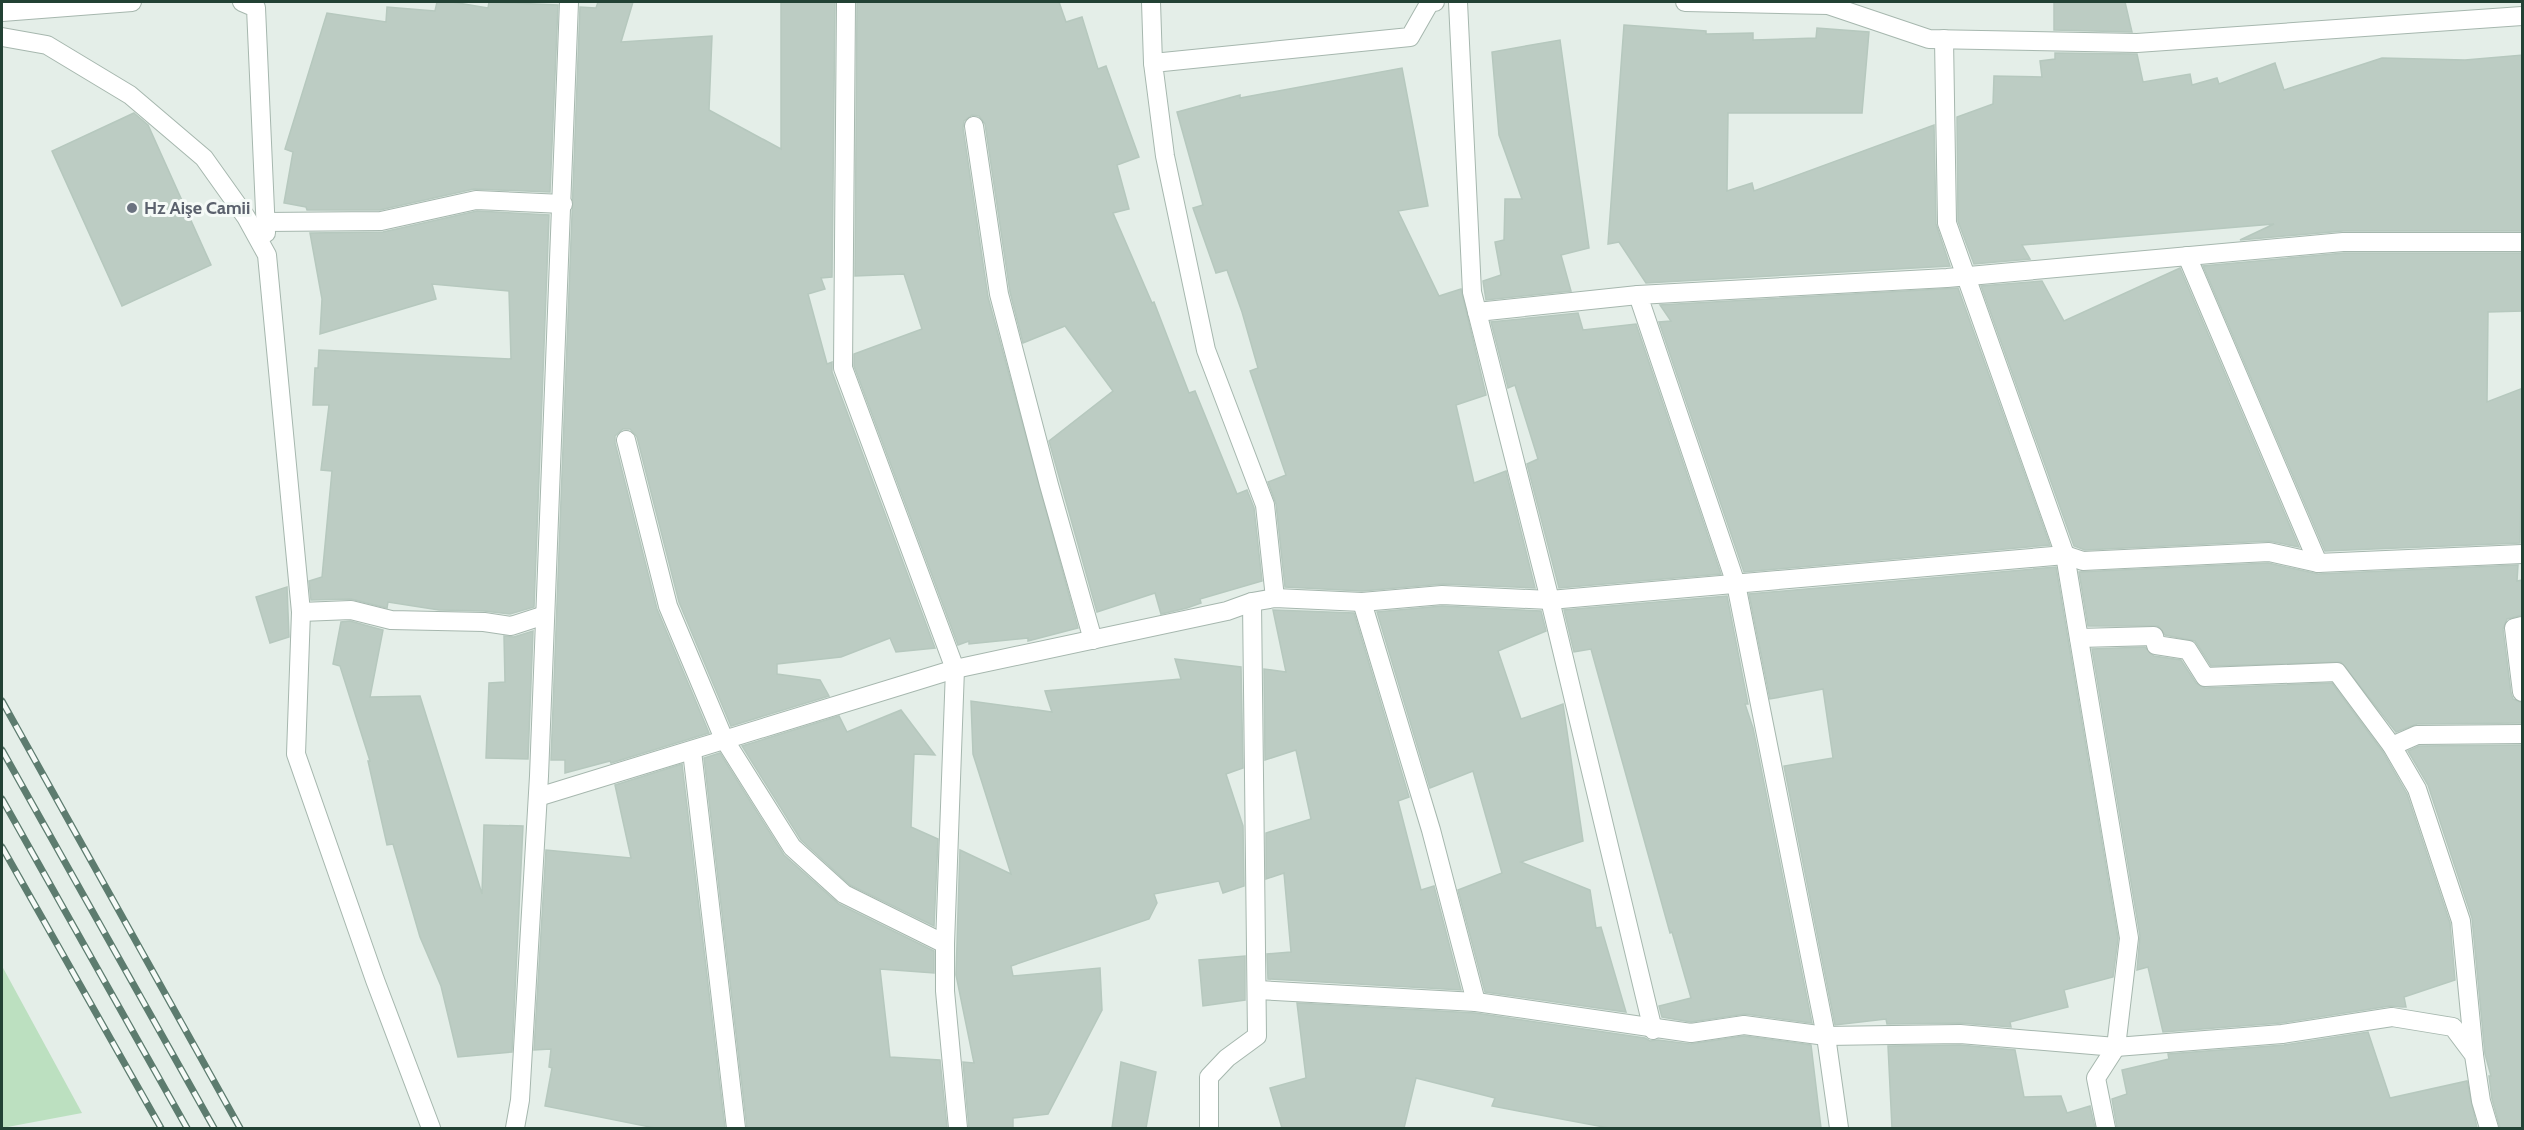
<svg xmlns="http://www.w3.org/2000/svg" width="2524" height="1130" font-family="Cabin,sans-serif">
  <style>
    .green { fill: #bce0c0 }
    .building { fill: #bcccc3; stroke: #b6c8be; stroke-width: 1.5 }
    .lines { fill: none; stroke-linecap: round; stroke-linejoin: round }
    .minor-casing { stroke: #a6b7ae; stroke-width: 20 }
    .tertiary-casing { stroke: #a6b7ae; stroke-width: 20 }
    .minor { stroke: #fff; stroke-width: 18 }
    .tertiary { stroke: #fff; stroke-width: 18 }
    .rail-casing { stroke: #5d7c6f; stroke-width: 7 }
    .rail { stroke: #f5faf7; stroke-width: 4.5; stroke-dasharray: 14; stroke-linecap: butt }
    .worship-dot { fill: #6b7280; stroke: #f5faf7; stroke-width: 2 }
    .labels { text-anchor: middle; stroke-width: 6; stroke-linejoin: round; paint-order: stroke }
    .worship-label { font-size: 18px; font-weight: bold; fill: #5b616d; stroke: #f5faf7; text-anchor: start }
  </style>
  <rect width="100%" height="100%" fill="#e4eee8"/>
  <path class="green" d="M 2,966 L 82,1113 L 2,1128 Z"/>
  <g class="building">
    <path d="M 437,2 L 452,2 L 488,8 L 489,2 L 558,5 L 550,192 L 474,189 L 380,210 L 307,210 L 306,207 L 284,203 L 293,152 L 285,149 L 327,13 L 386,22 L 387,7 L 435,11 Z"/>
    <path d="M 598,2 L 633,2 L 621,42 L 712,36 L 709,110 L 781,149 L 781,2 L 835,2 L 832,277 L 821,278 L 825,289 L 808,294 L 827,364 L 832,362 L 832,372 L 935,648 L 896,652 L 890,638 L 841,657 L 777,664 L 777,674 L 820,680 L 829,696 L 731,726 L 679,602 L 637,437 L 630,429 L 623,429 L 615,436 L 615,443 L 657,609 L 709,733 L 611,763 L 610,761 L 565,773 L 565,760 L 551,760 L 580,7 L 596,8 Z"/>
    <path d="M 857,2 L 1059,2 L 1066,22 L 1082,17 L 1098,69 L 1106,66 L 1139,157 L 1117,165 L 1129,209 L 1113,213 L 1152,303 L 1154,302 L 1189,393 L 1195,391 L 1237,494 L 1247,490 L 1254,508 L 1262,581 L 1200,599 L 1201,603 L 1187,608 L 1161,614 L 1155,593 L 1097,612 L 1049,441 L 1113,391 L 1065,326 L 1023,343 L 1010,292 L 985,124 L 979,116 L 972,115 L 964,121 L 963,128 L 988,297 L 1078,628 L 1028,641 L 1028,638 L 969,644 L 969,641 L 958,645 L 854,366 L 854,354 L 922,329 L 904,274 L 855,276 Z"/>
    <path d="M 2054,2 L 2125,2 L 2132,32 L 2054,30 Z"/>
    <path d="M 1624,25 L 1706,31 L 1706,34 L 1753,33 L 1753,40 L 1816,38 L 1817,28 L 1869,32 L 1862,113 L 1728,113 L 1727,191 L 1752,183 L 1754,191 L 1934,125 L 1936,224 L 1950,266 L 1646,283 L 1619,242 L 1608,244 Z"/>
    <path d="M 1560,40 L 1589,248 L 1561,255 L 1571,291 L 1486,300 L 1483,281 L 1501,275 L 1495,242 L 1504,240 L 1505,199 L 1522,199 L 1499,135 L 1492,52 Z"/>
    <path d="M 2055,53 L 2137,54 L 2143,82 L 2190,74 L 2192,85 L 2217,78 L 2219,84 L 2275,63 L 2284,90 L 2382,58 L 2465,60 L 2523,55 L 2523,231 L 2343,231 L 2240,240 L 2274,224 L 2022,245 L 2030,259 L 1974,264 L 1958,221 L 1957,117 L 1993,104 L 1994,76 L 2042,77 L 2040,61 L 2055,59 Z"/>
    <path d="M 1402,68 L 1428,206 L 1398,211 L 1439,296 L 1461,289 L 1486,395 L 1456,405 L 1474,483 L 1506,471 L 1535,588 L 1443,584 L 1362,591 L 1285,587 L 1276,504 L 1268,482 L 1286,475 L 1250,371 L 1258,368 L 1242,312 L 1227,270 L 1216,273 L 1193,208 L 1203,205 L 1177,112 L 1240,95 L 1240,98 Z"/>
    <path d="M 134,113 L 148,125 L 211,265 L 122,306 L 52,151 Z"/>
    <path d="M 477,211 L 549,215 L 534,607 L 510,614 L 484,611 L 439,610 L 388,602 L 387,608 L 351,599 L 311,600 L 309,581 L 322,577 L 332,471 L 321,470 L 329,405 L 313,405 L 315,368 L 318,368 L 319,350 L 511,359 L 509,291 L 432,284 L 436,299 L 320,334 L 322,299 L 310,233 L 383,232 Z"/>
    <path d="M 2344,253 L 2523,253 L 2523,311 L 2488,312 L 2487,402 L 2523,388 L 2520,543 L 2325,551 L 2203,266 Z"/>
    <path d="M 2180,268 L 2299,547 L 2269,541 L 2085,550 L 2074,546 L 1981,286 L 2042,281 L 2064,321 Z"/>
    <path d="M 1958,288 L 2050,545 L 1744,572 L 1659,322 L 1671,321 L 1660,305 Z"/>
    <path d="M 1578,313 L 1583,330 L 1636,324 L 1721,574 L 1559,588 L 1527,464 L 1538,459 L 1515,385 L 1508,388 L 1491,322 Z"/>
    <path d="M 2268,563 L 2318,574 L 2518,565 L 2517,581 L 2523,580 L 2523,615 L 2507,619 L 2503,629 L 2511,693 L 2513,699 L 2523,703 L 2523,723 L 2417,724 L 2396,732 L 2341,662 L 2211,666 L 2195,641 L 2165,635 L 2158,626 L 2088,626 L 2079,572 Z"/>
    <path d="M 2056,567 L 2118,938 L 2113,977 L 2064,990 L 2068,1007 L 2010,1022 L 2011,1027 L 1960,1023 L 1887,1024 L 1886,1019 L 1835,1025 L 1784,766 L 1833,758 L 1823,689 L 1770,699 L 1749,594 Z"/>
    <path d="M 287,587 L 289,637 L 270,643 L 256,597 Z"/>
    <path d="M 1727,596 L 1748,704 L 1745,704 L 1753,728 L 1812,1023 L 1745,1014 L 1691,1022 L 1662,1017 L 1659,1006 L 1691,998 L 1672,932 L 1670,933 L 1591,649 L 1574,652 L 1564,610 Z"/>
    <path d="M 1442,606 L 1541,611 L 1546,631 L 1498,651 L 1521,719 L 1563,704 L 1583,841 L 1521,862 L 1590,890 L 1596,928 L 1601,927 L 1626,1012 L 1485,992 L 1458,890 L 1502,873 L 1473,771 L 1430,788 L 1377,612 Z"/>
    <path d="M 1273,610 L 1354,613 L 1409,797 L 1398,801 L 1421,890 L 1434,886 L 1461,990 L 1268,979 L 1267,954 L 1291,952 L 1284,873 L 1266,879 L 1266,833 L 1311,819 L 1296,750 L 1265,760 L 1264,669 L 1286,672 Z"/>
    <path d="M 350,621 L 383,630 L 370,697 L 420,696 L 482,894 L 484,825 L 523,826 L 512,1052 L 458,1057 L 441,986 L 420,937 L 393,844 L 387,845 L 368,761 L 370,761 L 340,666 L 333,664 L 341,622 Z"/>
    <path d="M 533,631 L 528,759 L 486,758 L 489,683 L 505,682 L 504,636 L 514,637 Z"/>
    <path d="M 2145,647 L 2154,656 L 2181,660 L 2196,683 L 2205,688 L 2332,683 L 2383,752 L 2407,794 L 2450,923 L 2455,980 L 2404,997 L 2406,1007 L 2403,1007 L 2390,1006 L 2281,1023 L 2163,1032 L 2148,967 L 2137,970 L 2140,936 L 2092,649 Z"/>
    <path d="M 1175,659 L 1241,667 L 1243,768 L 1226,774 L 1243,826 L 1244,886 L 1223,893 L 1219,881 L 1154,894 L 1157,903 L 1149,919 L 1011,966 L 1013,976 L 1100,968 L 1102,1010 L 1048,1114 L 1013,1118 L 1013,1128 L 969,1128 L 963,1062 L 974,1063 L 956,975 L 960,850 L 1011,874 L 973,754 L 971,701 L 1052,712 L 1045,691 L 1181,679 Z"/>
    <path d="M 901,710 L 935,755 L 914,754 L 911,827 L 938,839 L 934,926 L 850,885 L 801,840 L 742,746 L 839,716 L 847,732 Z"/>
    <path d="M 2523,745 L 2523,1128 L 2500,1128 L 2492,1099 L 2489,1076 L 2491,1076 L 2485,1054 L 2472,918 L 2428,785 L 2408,751 L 2419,746 Z"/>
    <path d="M 720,753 L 784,855 L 839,904 L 934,951 L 934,973 L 880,969 L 890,1057 L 940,1060 L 947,1128 L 747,1128 L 704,758 Z"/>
    <path d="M 682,764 L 725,1128 L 655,1128 L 545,1106 L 552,1068 L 549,1067 L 551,1049 L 534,1050 L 546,850 L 631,858 L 615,785 Z"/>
    <path d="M 1245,956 L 1245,1000 L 1203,1006 L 1199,960 Z"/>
    <path d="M 1297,1003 L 1475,1013 L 1645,1038 L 1650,1041 L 1658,1040 L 1690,1044 L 1744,1036 L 1811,1045 L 1821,1128 L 1609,1128 L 1492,1106 L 1495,1098 L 1416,1078 L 1404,1128 L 1282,1128 L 1270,1088 L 1306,1078 Z"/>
    <path d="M 2368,1032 L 2390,1098 L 2467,1081 L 2477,1128 L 2117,1128 L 2112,1099 L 2127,1094 L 2122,1070 L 2169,1059 L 2168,1054 L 2284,1045 Z"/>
    <path d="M 1960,1045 L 2015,1050 L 2024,1097 L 2061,1096 L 2067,1113 L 2090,1106 L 2095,1128 L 1892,1128 L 1888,1046 Z"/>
    <path d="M 1121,1062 L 1156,1072 L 1146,1128 L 1112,1128 Z"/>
  </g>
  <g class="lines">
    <g class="minor-casing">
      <g id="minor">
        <path d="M 242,2 L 256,8 L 266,233"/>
        <path d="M 846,2 L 843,368 L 955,669 L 945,944 L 945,991 L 958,1128"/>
        <path d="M 1151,2 L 1153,63"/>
        <path d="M 1458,2 L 1472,292 L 1550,600 L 1653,1030"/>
        <path d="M 1685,2 L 1828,5 L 1929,39 L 2137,43 L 2522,16"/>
        <path d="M 2,12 L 132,2"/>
        <path d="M 1944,39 L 1947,223 L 2065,555 L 2129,938 L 2116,1047 L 2096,1078 L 2106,1128"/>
        <path d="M 974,126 L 999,294 L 1049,485 L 1093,640"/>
        <path d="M 265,222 L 381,221 L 476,200 L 563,204"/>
        <path d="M 2187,256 L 2318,563"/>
        <path d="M 1477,312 L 1638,295"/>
        <path d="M 626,440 L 668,606 L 724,739 L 792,847 L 844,894 L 945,944"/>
        <path d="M 1275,598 L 1265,505 L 1206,350 L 1165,156 L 1153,63 L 1410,37 L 1430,2 L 1435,2"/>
        <path d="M 1362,602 L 1431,830 L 1476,1002"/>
        <path d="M 301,612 L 351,610 L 391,620 L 484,622 L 511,626 L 545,615"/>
        <path d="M 2522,626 L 2514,628 L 2522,692"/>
        <path d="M 2079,638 L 2154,636 L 2156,645 L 2188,650 L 2205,677 L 2337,672 L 2392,746 L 2417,789 L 2461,921 L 2474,1055"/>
        <path d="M 2392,746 L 2417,735 L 2522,734"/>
        <path d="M 692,751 L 736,1128"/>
        <path d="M 538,797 L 955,669 L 1227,611 L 1252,602 L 1275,598 L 1362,602 L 1442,595 L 1550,600 L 2065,555 L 2083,561 L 2269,552 L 2318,563 L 2522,554"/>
        <path d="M 1257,990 L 1476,1002 L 1691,1033 L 1744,1025 L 1826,1036 L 1960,1034 L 2116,1047 L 2282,1034 L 2392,1017 L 2453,1027 L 2474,1055 L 2481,1101 L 2489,1128"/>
        <path d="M 515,1128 L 520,1100 L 539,776 L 569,2"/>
        <path d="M 1209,1128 L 1209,1077 L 1227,1058 L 1257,1036 L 1252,602"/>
        <path d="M 1839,1128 L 1826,1036 L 1736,584 L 1638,295 L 1947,278 L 2343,242 L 2522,242"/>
      </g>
    </g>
    <g class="tertiary-casing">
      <path id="tertiary" d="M 2,37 L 47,45 L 130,95 L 204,158 L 246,217 L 267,255 L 301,612 L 296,754 L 375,980 L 431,1128"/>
    </g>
    <use href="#minor" class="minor"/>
    <use href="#tertiary" class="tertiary"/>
    <g class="rail-casing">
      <g id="rail">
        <path d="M 2,701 L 240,1128"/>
        <path d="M 2,750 L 214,1128"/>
        <path d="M 2,799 L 187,1128"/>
        <path d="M 2,847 L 161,1128"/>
      </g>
    </g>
    <use href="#rail" class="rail"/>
  </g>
  <circle class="worship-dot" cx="132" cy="208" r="6"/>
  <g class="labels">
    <g class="worship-label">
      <text x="144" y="214">Hz Aişe Camii</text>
    </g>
  </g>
  <rect width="2524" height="1130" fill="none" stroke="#224134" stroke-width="6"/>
</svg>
